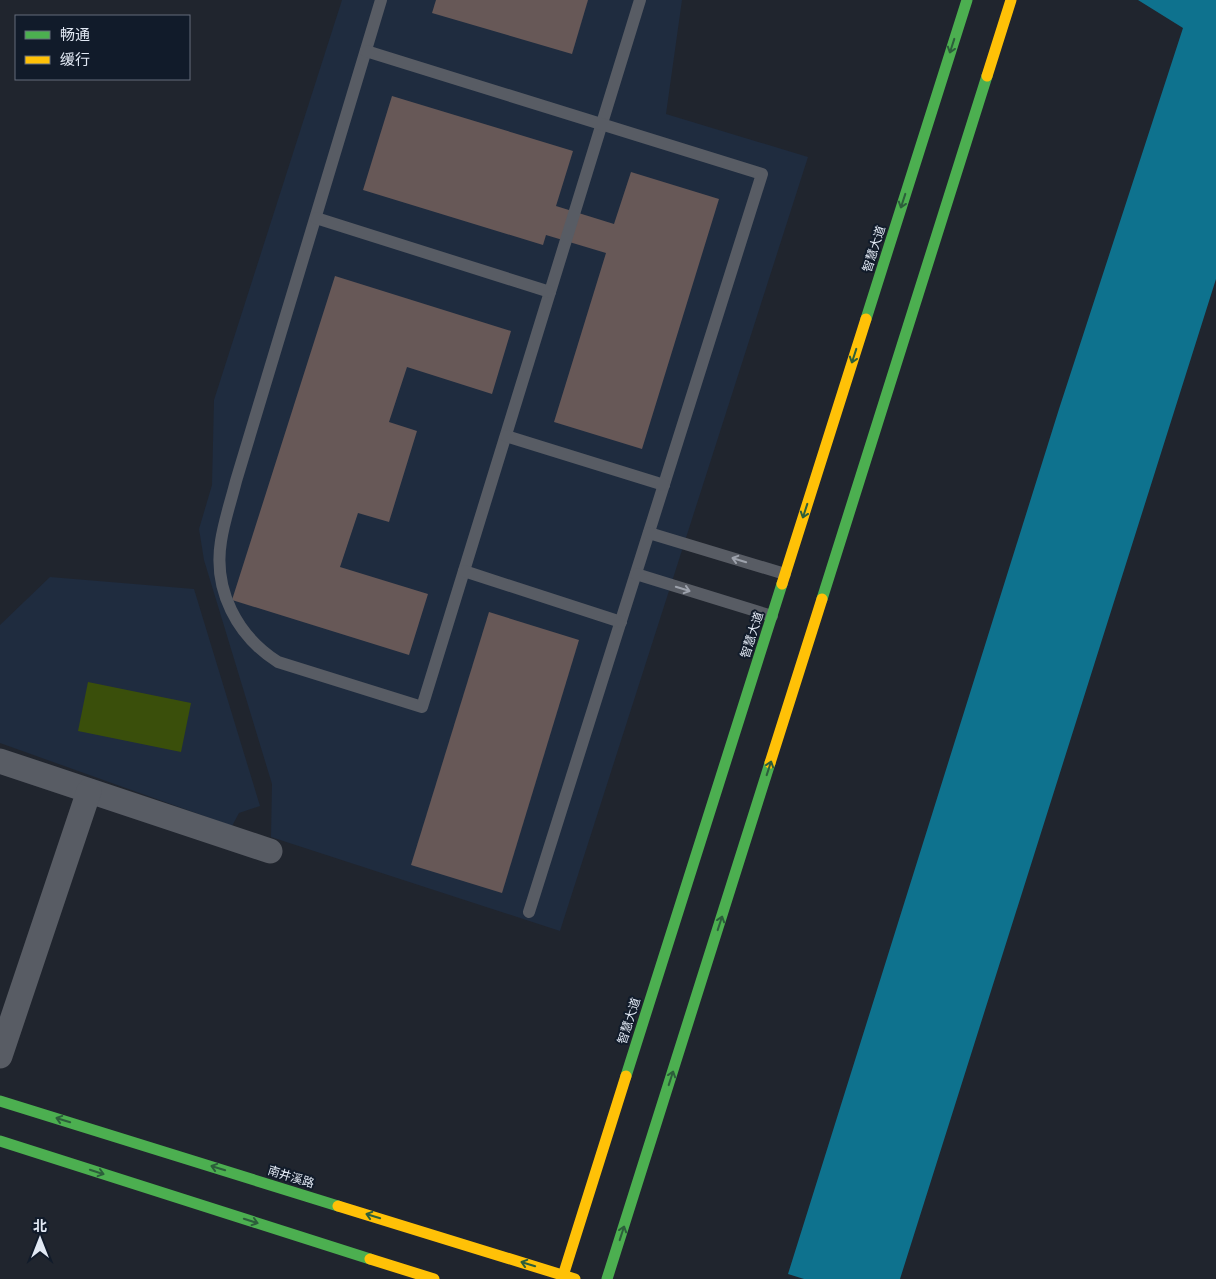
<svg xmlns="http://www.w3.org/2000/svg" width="1216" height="1279" font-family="'Titillium Web','Noto Sans SC',sans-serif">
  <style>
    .built { fill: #1f2c3f }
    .green { fill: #3a4f0b }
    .water { fill: #0e728e }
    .building { fill: #675857 }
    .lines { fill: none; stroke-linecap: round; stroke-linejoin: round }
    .lane { stroke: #585c64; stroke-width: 12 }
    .street { stroke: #585c64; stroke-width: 25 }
    .fast { stroke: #4caf50; stroke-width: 11 }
    .slow { stroke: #ffc107; stroke-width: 11 }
    .oneway { stroke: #2c5e3b }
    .oneway2 { stroke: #9da2ac }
    .labels { text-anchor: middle; stroke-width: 4; stroke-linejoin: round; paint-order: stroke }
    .street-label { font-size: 12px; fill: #e2e9f4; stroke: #111b2a }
  </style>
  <rect width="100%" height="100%" fill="#20252e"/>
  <g class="built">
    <path d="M 342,0 L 682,0 L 666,114 L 808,157 L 560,931 L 271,837 L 272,784 L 204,560 L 199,529 L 212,485 L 214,400 Z"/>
    <path d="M 50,577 L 194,589 L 260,806 L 239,813 L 232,826 L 0,743 L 0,625 Z"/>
  </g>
  <path class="green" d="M 88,682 L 191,703 L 181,752 L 78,731 Z"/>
  <path class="water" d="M 1138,0 L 1216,0 L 1216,279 L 900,1279 L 804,1279 L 788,1274 L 1059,409 L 1183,28 Z"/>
  <g class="building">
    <path d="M 436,0 L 588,0 L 572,54 L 432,13 Z"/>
    <path d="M 392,96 L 573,151 L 556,206 L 614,224 L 631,172 L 719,199 L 642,449 L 554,422 L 606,253 L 546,235 L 543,245 L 363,190 Z"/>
    <path d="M 335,276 L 511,331 L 492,394 L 407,367 L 389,422 L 417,431 L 389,522 L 358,513 L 340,567 L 428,594 L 409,655 L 232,600 Z"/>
    <path d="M 489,612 L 579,640 L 502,893 L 411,865 Z"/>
  </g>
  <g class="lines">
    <g class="lane">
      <path d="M 381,0 L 236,481 C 231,501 224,521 221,541 C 213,590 237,636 278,662 L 422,707 L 640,0"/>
      <path d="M 366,51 L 762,174 L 529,912"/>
      <path d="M 316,218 L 550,292"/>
      <path d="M 506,436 L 664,485"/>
      <path d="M 649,533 L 785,574"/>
      <path d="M 464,571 L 621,622"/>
      <path d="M 636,574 L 772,616"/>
    </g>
    <g class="street">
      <path d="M 0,761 L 270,851"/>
      <path d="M 0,1056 L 89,791"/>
    </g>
    <g class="fast">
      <path d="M 866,319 L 967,0"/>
      <path d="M 822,599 L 987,76"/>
      <path d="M 626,1076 L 782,584"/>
      <path d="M 0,1101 L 338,1206"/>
      <path d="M 0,1141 L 370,1259"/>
      <path d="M 607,1279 L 770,763"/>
    </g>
    <g class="slow">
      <path d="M 987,76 L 1011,0"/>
      <path d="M 782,584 L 866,319"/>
      <path d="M 770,763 L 822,599"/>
      <path d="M 338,1206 L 575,1279"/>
      <path d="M 370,1259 L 434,1279"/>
      <path d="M 562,1279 L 626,1076"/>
    </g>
  </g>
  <defs><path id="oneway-shaft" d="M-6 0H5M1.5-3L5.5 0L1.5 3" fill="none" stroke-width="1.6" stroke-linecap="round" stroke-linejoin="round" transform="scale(1.25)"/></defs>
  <g class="oneway">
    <use href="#oneway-shaft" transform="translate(952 46) rotate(108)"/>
    <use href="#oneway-shaft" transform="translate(903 201) rotate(108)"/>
    <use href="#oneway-shaft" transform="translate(854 356) rotate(108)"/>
    <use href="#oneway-shaft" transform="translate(805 511) rotate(108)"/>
    <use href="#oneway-shaft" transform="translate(769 768) rotate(-72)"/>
    <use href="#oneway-shaft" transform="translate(720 923) rotate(-72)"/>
    <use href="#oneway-shaft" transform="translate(671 1078) rotate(-72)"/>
    <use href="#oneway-shaft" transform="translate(63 1120) rotate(-163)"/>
    <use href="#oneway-shaft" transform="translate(218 1168) rotate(-163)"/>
    <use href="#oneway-shaft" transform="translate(97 1172) rotate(18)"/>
    <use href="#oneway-shaft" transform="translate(373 1216) rotate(-163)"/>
    <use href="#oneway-shaft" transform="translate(251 1221) rotate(18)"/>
    <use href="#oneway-shaft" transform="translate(622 1233) rotate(-72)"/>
    <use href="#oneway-shaft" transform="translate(528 1264) rotate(-163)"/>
  </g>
  <g class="oneway2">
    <use href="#oneway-shaft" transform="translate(739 560) rotate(-163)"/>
    <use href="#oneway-shaft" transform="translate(683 589) rotate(17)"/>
  </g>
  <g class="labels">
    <g class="street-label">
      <text transform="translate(874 249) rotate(-72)" y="4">智慧大道</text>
      <text transform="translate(752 635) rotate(-72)" y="4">智慧大道</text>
      <text transform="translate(629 1021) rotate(-72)" y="4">智慧大道</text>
      <text transform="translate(291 1177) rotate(17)" y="4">南井溪路</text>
    </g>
  </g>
  <rect x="15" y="15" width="175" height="65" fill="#111b2a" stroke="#656d7b"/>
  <rect x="25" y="31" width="25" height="8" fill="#4caf50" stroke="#656d7b"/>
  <text x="60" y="40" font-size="15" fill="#e2e9f4">畅通</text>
  <rect x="25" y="56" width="25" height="8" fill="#ffc107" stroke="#656d7b"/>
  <text x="60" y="65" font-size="15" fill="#e2e9f4">缓行</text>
  <g transform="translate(40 1239)" stroke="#111b2a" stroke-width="4" paint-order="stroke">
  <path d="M0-4L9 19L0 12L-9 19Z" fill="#e2e9f4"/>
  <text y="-8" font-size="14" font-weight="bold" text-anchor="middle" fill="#e2e9f4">北</text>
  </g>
</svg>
